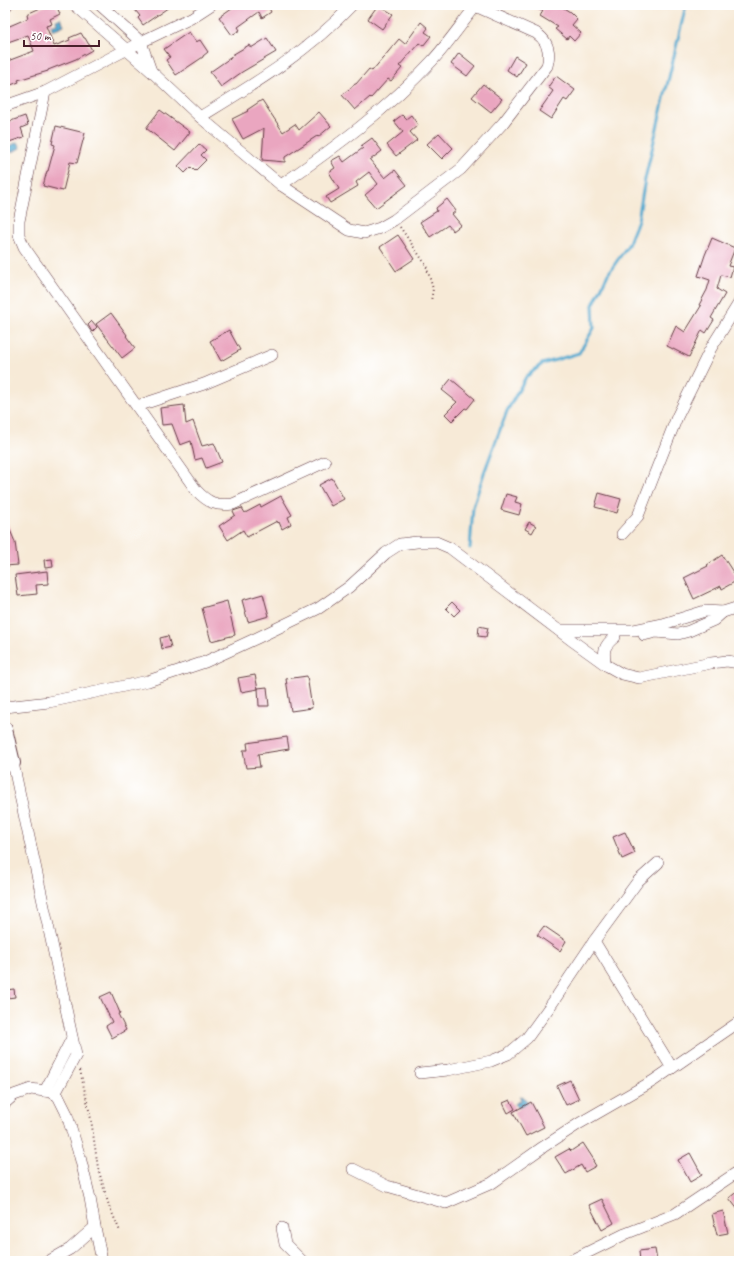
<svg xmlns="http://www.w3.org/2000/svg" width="744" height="1266" font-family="Caveat,sans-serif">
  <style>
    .water { fill: #52a9cf; stroke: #4e647d }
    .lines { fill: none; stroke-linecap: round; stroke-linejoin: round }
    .stream { stroke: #52a9cf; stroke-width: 3 }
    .building { fill: #eaa6c0 }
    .minor-casing { stroke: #643d45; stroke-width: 12 }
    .tertiary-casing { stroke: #643d45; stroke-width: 16 }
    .path { stroke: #643d45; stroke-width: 2; stroke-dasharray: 1 3; stroke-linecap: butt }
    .minor { stroke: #fff; stroke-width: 11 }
    .tertiary { stroke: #fff; stroke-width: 14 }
  </style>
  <rect width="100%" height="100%" fill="#fff"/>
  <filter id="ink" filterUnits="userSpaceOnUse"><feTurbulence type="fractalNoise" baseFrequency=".025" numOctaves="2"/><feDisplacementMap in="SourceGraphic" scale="8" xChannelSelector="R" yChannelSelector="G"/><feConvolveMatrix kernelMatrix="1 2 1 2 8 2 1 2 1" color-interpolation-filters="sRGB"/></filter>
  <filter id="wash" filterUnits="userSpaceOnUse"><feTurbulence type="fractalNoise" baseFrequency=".012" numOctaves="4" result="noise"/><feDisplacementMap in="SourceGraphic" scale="16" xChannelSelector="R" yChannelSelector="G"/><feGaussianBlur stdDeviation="0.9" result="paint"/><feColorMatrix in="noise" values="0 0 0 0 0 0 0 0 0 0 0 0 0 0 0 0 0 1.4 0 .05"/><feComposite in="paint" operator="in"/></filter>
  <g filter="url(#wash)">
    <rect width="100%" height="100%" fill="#f7ead7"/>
    <g class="water">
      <path d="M 61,18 L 64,25 L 53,30 L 51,26 L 57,24 L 56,20 Z"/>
      <path d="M 18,142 L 21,148 L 9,153 L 7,147 Z"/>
      <path d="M 523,1096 L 528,1103 L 518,1108 L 515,1104 L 521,1100 L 520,1097 Z"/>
    </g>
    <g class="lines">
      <path class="stream" d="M 470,548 L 473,507 L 484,473 L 507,411 L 526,377 L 542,364 L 579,353 L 594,328 L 593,305 L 608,274 L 628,245 L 638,220 L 645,179 L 686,5"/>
    </g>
    <g id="blocks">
      <g class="building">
        <path d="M 47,5 L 56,5 L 60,14 L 50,19 L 52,24 L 46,26 L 54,46 L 70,40 L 69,38 L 81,33 L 84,38 L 85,38 L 92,50 L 76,59 L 48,70 L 48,71 L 18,80 L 19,82 L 8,86 L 5,79 L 5,62 L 34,51 L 28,35 L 5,43 L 5,28 L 28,18 L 27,14 Z"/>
        <path d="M 131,5 L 172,5 L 143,25 L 138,18 L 140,16 Z"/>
        <path d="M 236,5 L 269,5 L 268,6 L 271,12 L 262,18 L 259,12 L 238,27 L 240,30 L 232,35 L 219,17 Z"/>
        <path d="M 378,5 L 393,14 L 382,29 L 368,19 Z"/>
        <path d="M 529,5 L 559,5 L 570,12 L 577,19 L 572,25 L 581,33 L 574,41 L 569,36 L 567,39 L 555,29 L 558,27 L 540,16 L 543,11 L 528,6 Z"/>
        <path d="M 421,22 L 428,28 L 425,32 L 431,36 L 423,46 L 419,43 L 399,66 L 402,68 L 391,81 L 388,79 L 371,98 L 370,97 L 355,110 L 342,95 L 355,84 L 356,84 L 369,69 L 372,71 L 399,39 L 405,44 Z"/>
        <path d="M 189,32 L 196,42 L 200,40 L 208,52 L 203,56 L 203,57 L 176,75 L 166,60 L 170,57 L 164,49 Z"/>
        <path d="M 267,38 L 276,52 L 242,72 L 221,87 L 210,72 L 233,56 L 232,55 L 249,45 L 251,48 Z"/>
        <path d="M 459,53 L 475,66 L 467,76 L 451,64 Z"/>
        <path d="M 515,56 L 526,63 L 517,77 L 507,70 Z"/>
        <path d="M 556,76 L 575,90 L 567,101 L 564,99 L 551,119 L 539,111 L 553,91 L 548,87 Z"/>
        <path d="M 483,84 L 502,99 L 491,112 L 472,97 Z"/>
        <path d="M 262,100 L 283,132 L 295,124 L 299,130 L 319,112 L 331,126 L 318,137 L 317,136 L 285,157 L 285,162 L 262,160 L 264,128 L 243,139 L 232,119 L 248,111 L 247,110 Z"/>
        <path d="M 160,110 L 190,132 L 175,151 L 146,128 Z"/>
        <path d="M 402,115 L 406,119 L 411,115 L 418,125 L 410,132 L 417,140 L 396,156 L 387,145 L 403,132 L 394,121 Z"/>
        <path d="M 25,116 L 28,125 L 21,128 L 24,137 L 6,143 L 5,139 L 5,123 Z"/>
        <path d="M 56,126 L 85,133 L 77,163 L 70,162 L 63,191 L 43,186 L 47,171 L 48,171 L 55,145 L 52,144 Z"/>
        <path d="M 439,133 L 453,148 L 442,159 L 427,144 Z"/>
        <path d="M 372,138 L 382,151 L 370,160 L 385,178 L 395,170 L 407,185 L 376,208 L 365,195 L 378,184 L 369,172 L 356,182 L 358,186 L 330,203 L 326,197 L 339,189 L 329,172 L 335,168 L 331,161 L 340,156 L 344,162 L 363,148 L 361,146 Z"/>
        <path d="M 199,144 L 206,150 L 201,155 L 206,160 L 195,171 L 191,167 L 185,173 L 178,166 Z"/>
        <path d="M 447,199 L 456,211 L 452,214 L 461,225 L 453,231 L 448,225 L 430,237 L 420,222 L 437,211 L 436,208 Z"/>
        <path d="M 398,235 L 414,259 L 396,271 L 380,247 Z"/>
        <path d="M 712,238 L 735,248 L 728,266 L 733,267 L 730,277 L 721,275 L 717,289 L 725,294 L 711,318 L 714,320 L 706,333 L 702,330 L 689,357 L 667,346 L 676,326 L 685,332 L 701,306 L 699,305 L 707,290 L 710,280 L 698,276 L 705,255 Z"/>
        <path d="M 111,313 L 127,335 L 126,336 L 135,348 L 122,358 L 96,324 Z"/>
        <path d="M 92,321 L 97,327 L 92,332 L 88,325 Z"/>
        <path d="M 229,330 L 240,350 L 221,361 L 210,341 Z"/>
        <path d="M 451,379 L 475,399 L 467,409 L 465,408 L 452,421 L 445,414 L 457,402 L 442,390 Z"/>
        <path d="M 184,405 L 186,424 L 193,421 L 202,446 L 214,443 L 222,462 L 206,468 L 202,458 L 195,460 L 191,441 L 180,445 L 172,424 L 162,425 L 160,408 Z"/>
        <path d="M 332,478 L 344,499 L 331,506 L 319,485 Z"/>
        <path d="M 599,493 L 621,499 L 617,513 L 595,507 Z"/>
        <path d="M 506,494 L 517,497 L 515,502 L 522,504 L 519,515 L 501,510 Z"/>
        <path d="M 281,496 L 292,515 L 288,517 L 291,524 L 282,529 L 279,522 L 278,523 L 277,521 L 247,537 L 243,530 L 228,540 L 219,526 L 235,515 L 233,511 L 242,508 L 245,513 L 260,505 L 261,507 Z"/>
        <path d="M 5,518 L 15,542 L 18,565 L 5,566 Z"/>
        <path d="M 529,522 L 536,526 L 532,533 L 525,529 Z"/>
        <path d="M 722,555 L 738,580 L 722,589 L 721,586 L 694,599 L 684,578 L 708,566 L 707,565 Z"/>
        <path d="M 52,559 L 53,567 L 45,568 L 44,560 Z"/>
        <path d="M 47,571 L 48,584 L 36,585 L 37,594 L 18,596 L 15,575 Z"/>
        <path d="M 263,594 L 269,616 L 248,622 L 242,600 Z"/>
        <path d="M 227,601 L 235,635 L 211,641 L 202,608 Z"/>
        <path d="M 452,602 L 460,610 L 454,616 L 446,608 Z"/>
        <path d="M 479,626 L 488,628 L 486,637 L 478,636 Z"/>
        <path d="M 168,636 L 171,647 L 162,649 L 160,638 Z"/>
        <path d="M 255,675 L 258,689 L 241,692 L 238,678 Z"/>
        <path d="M 307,676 L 312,708 L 291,711 L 286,679 Z"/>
        <path d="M 267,687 L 269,706 L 259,706 L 258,688 Z"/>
        <path d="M 287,737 L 289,749 L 258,754 L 260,767 L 246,768 L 243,750 L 248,750 L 247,743 Z"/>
        <path d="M 625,832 L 635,853 L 622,859 L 613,837 Z"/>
        <path d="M 544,926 L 566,941 L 560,951 L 537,935 Z"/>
        <path d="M 14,989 L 15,997 L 7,998 L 6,990 Z"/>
        <path d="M 111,992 L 120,1013 L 118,1014 L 126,1030 L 112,1038 L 106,1026 L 112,1022 L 100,997 Z"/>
        <path d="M 570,1080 L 579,1099 L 566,1105 L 557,1086 Z"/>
        <path d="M 510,1100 L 515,1109 L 508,1113 L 503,1103 Z"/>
        <path d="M 531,1102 L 544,1127 L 526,1136 L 513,1112 Z"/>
        <path d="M 583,1143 L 594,1160 L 593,1161 L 596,1166 L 585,1172 L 581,1165 L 566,1174 L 555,1157 L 569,1149 L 571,1151 Z"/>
        <path d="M 690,1153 L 702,1175 L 690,1182 L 678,1160 Z"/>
        <path d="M 739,1190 L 739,1211 L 729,1198 Z"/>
        <path d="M 602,1199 L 614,1223 L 602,1230 L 589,1205 Z"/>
        <path d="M 723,1211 L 728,1233 L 717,1235 L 712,1214 Z"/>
        <path d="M 655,1249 L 657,1261 L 640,1261 L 639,1251 Z"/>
      </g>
    </g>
  </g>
  <g filter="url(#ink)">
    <use href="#blocks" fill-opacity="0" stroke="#643d45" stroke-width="1"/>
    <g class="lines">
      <g class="minor-casing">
        <g id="minor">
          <path d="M 75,5 L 151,71 L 141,42 L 100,5"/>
          <path d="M 5,6 L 7,5"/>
          <path d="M 151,71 L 200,117 L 281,185 L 349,230 L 364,233 L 380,228 L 394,220 L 461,169 L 503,123 L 547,66 C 551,52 548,41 536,33 L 473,5"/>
          <path d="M 45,92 L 19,221 L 19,235 L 24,247 L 196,490 C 208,503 216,506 233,504 L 325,462"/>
          <path d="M 5,106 L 45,92 L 141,42 L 191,18 L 211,5"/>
          <path d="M 200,117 C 254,84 308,52 352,5"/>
          <path d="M 281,185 C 334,148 388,109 432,61 C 448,44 461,24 476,6"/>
          <path d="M 137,406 L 204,384 L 272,355"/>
          <path d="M 622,534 L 638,516 L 677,417 L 711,348 L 739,303"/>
          <path d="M 559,630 L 634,630 L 663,624 L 705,611 L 723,612 L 739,607"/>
          <path d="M 644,635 L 656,632 L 678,634 L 689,631 L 714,620 L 723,612"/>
          <path d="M 606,665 C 603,652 603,646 615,637"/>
          <path d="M 5,707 L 49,702 L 148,681 L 205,662 L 257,638 L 319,608 L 349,587 L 386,553 L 400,544 L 417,542 L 436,542 L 450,548 L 574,642 L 606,665 L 622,674 L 639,678 L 711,663 L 727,661 L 739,663"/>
          <path d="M 13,763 L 76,1055 L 55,1094"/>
          <path d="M 594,941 L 672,1068"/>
          <path d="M 420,1073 L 448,1070 L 491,1061 L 508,1054 L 527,1038 L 553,1002 L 594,941 L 638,881 L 658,863"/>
          <path d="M 45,1091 L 72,1038"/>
          <path d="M 5,1103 L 14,1095 L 31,1089 L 51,1092 L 58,1096 L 66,1112 L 80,1157 L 90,1198 L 95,1227 L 102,1261"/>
          <path d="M 353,1169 L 387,1186 L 446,1203 L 492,1183 L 543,1147 L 580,1123 L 653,1081 L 739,1022"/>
          <path d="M 282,1228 L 285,1244 L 302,1261"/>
          <path d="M 49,1261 L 70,1249 L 95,1227"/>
          <path d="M 570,1261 L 625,1234 L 675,1214 L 739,1171"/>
        </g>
      </g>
      <g class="tertiary-casing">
        <path id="tertiary" d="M 5,729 L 13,763 L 5,765"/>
      </g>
      <g class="path">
        <path d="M 400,227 L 426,265 L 433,289 L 431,301"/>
        <path d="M 80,1070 L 91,1119 L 98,1168 L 109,1206 L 120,1231"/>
      </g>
      <use href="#minor" class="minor"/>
      <use href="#tertiary" class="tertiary"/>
    </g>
  </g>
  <rect width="744" height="1266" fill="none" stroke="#fff" stroke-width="20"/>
  <path d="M24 40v6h75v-6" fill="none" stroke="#4a1f2b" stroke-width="2"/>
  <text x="30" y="40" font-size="12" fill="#4a1f2b" stroke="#ffffff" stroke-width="3" paint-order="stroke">50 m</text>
</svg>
